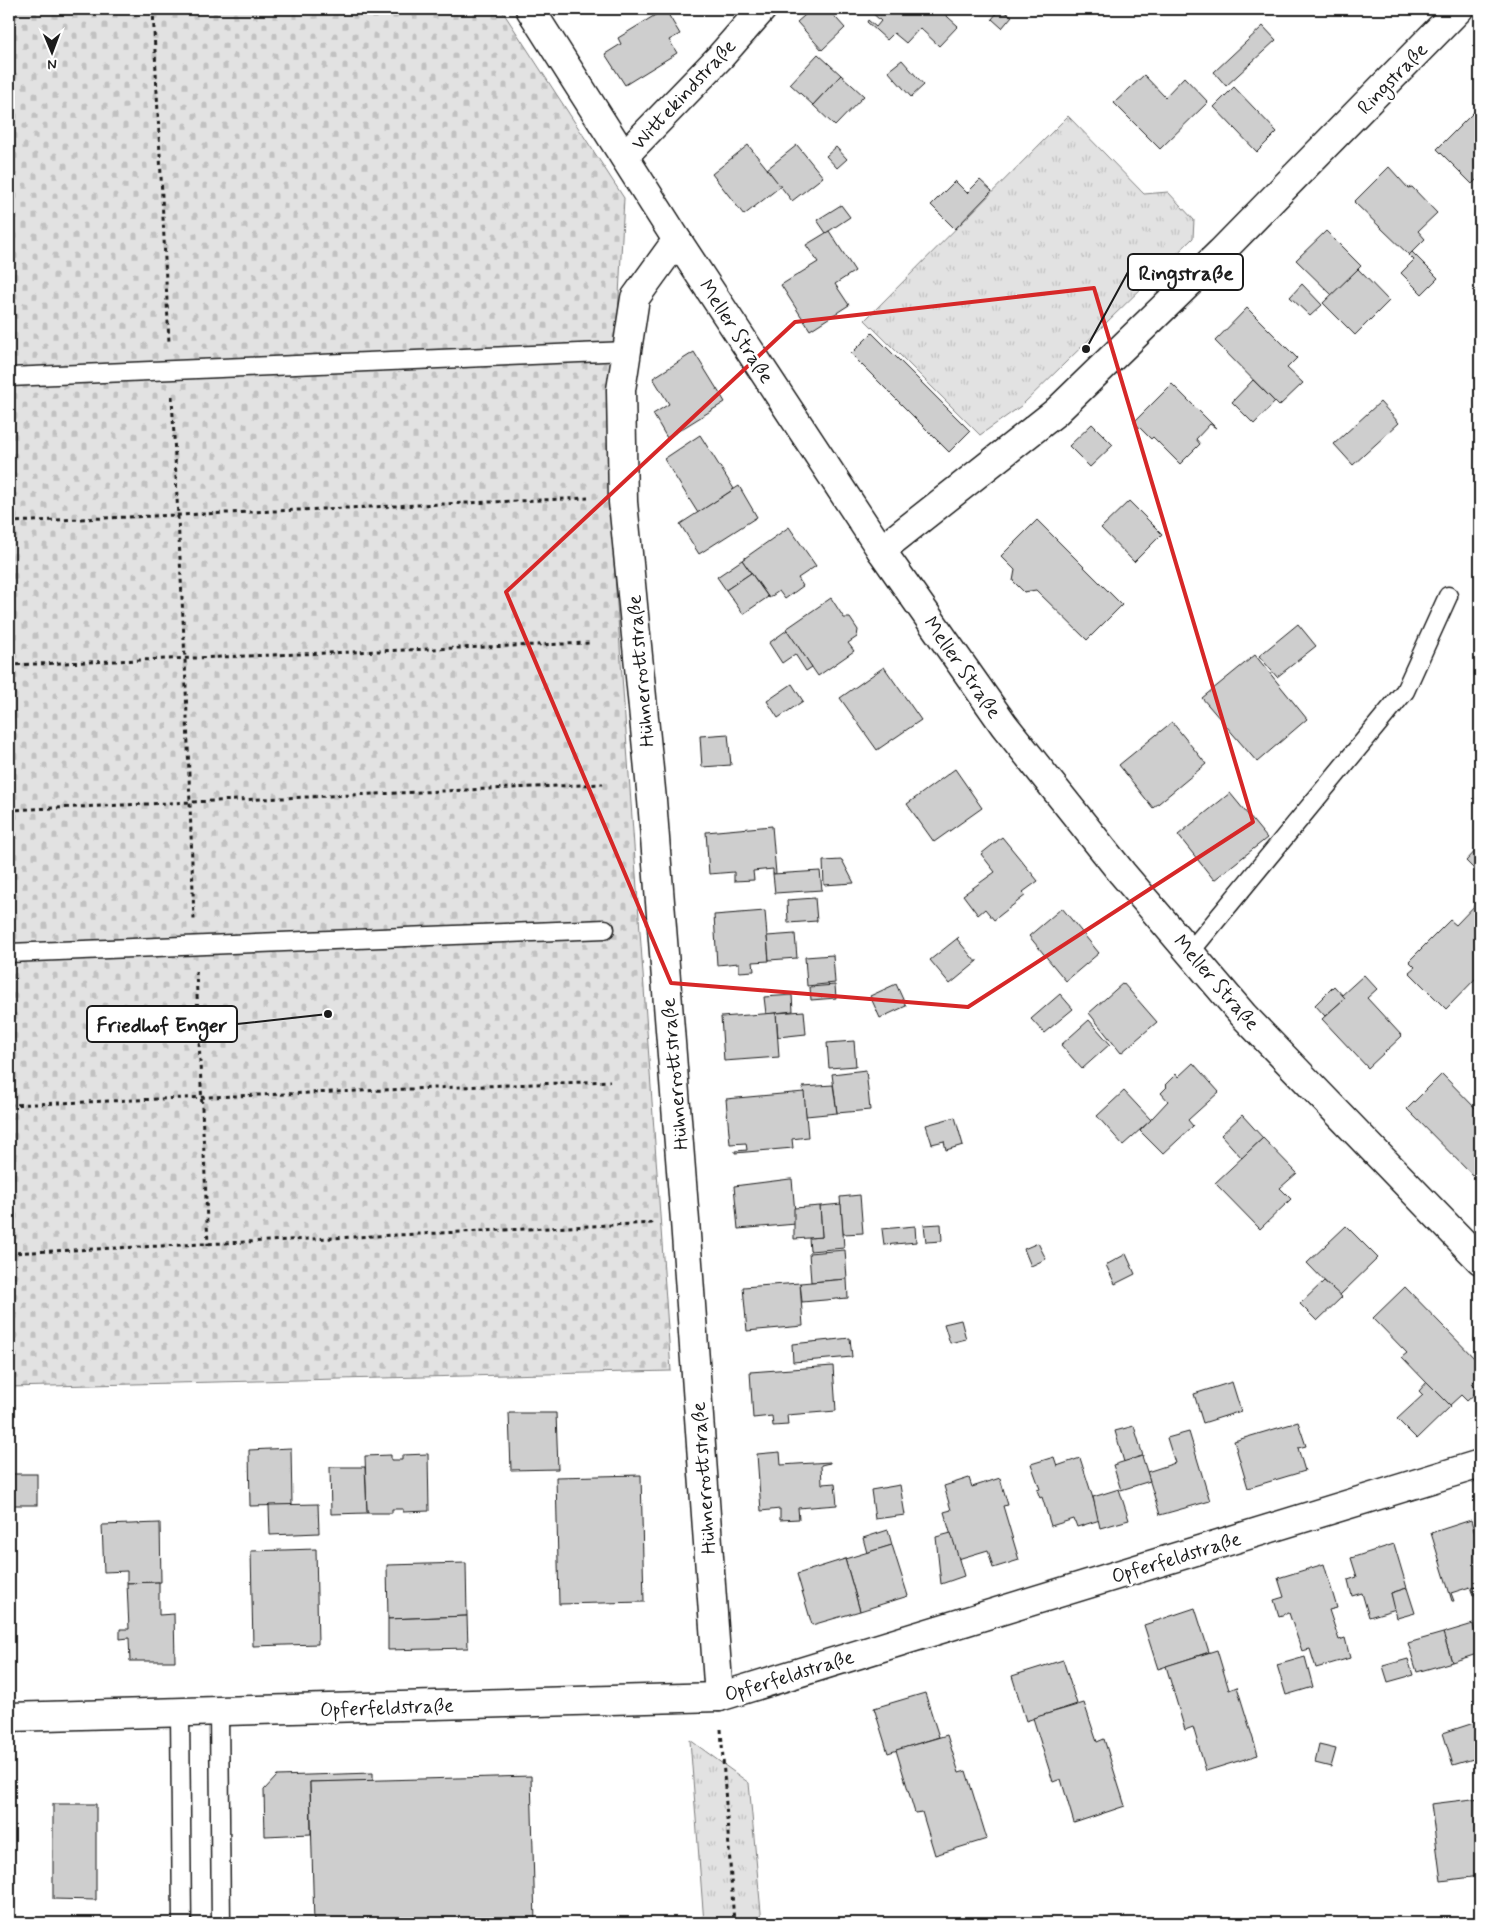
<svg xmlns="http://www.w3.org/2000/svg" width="1489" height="1932" font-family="Mynerve,sans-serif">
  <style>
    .grass { fill: url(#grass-tufts); stroke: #7f7f7f }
    .cemetery { fill: url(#cemetery-stones); stroke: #7f7f7f }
    .building { fill: #cecece; stroke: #1c1c1c }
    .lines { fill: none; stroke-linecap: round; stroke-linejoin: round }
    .lane-casing { stroke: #1c1c1c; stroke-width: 21 }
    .street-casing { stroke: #1c1c1c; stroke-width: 31 }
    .secondary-casing { stroke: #1c1c1c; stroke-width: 31 }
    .path { stroke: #1c1c1c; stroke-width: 3; stroke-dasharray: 4 4; stroke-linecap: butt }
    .lane { stroke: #fff; stroke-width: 18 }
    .street { stroke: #fff; stroke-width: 28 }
    .secondary { stroke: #fff; stroke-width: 28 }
    .marked { fill: none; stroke: #d62828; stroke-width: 4; stroke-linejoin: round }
    .labels { text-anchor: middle; stroke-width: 5; stroke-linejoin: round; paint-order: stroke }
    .street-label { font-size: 20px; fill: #1c1c1c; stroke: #fff }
    .leader { fill: none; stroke: #1c1c1c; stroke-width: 2 }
    .callout-dot { fill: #1c1c1c; stroke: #fff; stroke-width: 2 }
    .callout { fill: #fff; stroke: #1c1c1c; stroke-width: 2 }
    .callout-label { font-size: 21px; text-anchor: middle; font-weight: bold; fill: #1c1c1c }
  </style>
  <defs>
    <pattern id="grass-tufts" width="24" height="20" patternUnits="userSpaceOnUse" patternTransform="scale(1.25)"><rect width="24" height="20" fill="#e2e2e2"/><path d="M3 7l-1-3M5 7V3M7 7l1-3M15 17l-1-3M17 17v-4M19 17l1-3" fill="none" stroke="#c1c1c1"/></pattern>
    <pattern id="cemetery-stones" width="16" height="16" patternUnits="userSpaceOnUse" patternTransform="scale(1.25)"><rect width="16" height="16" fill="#e2e2e2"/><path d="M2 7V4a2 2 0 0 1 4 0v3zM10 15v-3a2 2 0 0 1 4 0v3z" fill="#c1c1c1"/></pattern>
  </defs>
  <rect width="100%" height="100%" fill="#fff"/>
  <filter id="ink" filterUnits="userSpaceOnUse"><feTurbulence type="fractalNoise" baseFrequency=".02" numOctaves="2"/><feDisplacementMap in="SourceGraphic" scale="10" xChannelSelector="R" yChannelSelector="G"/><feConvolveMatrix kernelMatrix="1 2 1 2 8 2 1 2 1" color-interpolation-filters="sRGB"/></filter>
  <g filter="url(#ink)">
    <g class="grass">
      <path d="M 1068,116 L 1144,194 L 1168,192 L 1194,220 L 1193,238 L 1021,406 L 980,435 L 865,320 Z"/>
      <path d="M 690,1740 L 749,1783 L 762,1923 L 704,1923 Z"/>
    </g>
    <path class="cemetery" d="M 9,9 L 501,9 L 624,198 L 609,491 L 671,1371 L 9,1387 Z"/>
    <g class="building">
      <path d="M 665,9 L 680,34 L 669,40 L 677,53 L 625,85 L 605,54 L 621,44 L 618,38 Z"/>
      <path d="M 812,9 L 828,9 L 845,28 L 822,50 L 797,22 Z"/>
      <path d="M 868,9 L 939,9 L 958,26 L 939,46 L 920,28 L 906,43 L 894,33 L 887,40 L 867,22 L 868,20 L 876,27 L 881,21 Z"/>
      <path d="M 1000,9 L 1012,16 L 1002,28 L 992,19 Z"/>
      <path d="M 1263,26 L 1276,40 L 1226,86 L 1214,72 Z"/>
      <path d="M 818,54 L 841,75 L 813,105 L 790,84 Z"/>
      <path d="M 902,60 L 924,85 L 911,97 L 888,71 Z"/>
      <path d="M 841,75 L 864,96 L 835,126 L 813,105 Z"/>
      <path d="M 1144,75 L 1165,97 L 1184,77 L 1208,102 L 1160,149 L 1114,103 Z"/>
      <path d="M 1234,87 L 1277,132 L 1257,152 L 1214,107 Z"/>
      <path d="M 1480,106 L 1480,176 L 1472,184 L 1437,149 Z"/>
      <path d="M 748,145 L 781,186 L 744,215 L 712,174 Z"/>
      <path d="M 797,145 L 823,177 L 792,201 L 767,169 Z"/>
      <path d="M 836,147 L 847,159 L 837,168 L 826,156 Z"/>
      <path d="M 1389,167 L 1408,188 L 1412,187 L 1437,213 L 1418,231 L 1425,239 L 1409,255 L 1354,202 Z"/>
      <path d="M 980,180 L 992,191 L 955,229 L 931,205 L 955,181 L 967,193 Z"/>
      <path d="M 841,205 L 850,217 L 826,233 L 817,220 Z"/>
      <path d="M 829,231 L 855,271 L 835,284 L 849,305 L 810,330 L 781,285 L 818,262 L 806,245 Z"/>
      <path d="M 1326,231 L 1361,266 L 1332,295 L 1296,260 Z"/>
      <path d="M 1412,252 L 1438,278 L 1422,294 L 1401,273 L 1414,260 L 1409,255 Z"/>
      <path d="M 1358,269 L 1389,301 L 1355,335 L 1323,303 Z"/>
      <path d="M 1302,284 L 1322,305 L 1310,316 L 1290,297 Z"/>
      <path d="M 1247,308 L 1297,358 L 1287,368 L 1303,383 L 1279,406 L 1215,341 Z"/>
      <path d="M 872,333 L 970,431 L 949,452 L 851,354 Z"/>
      <path d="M 694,352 L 725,402 L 667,438 L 653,414 L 669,404 L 653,378 Z"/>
      <path d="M 1253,380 L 1275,402 L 1254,424 L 1232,402 Z"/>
      <path d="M 1172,384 L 1216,428 L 1210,424 L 1196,439 L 1200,444 L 1180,464 L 1153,437 L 1151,439 L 1134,422 Z"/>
      <path d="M 1380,402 L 1399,423 L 1353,465 L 1334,444 Z"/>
      <path d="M 1092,424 L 1113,445 L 1090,467 L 1069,446 Z"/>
      <path d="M 700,435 L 734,489 L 698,513 L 664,459 Z"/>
      <path d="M 739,486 L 757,517 L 699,554 L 680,524 Z"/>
      <path d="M 1129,501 L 1162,534 L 1134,562 L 1101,528 Z"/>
      <path d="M 1037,520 L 1122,605 L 1087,640 L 1036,590 L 1024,592 L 1013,581 L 1015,570 L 1001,556 Z"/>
      <path d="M 789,527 L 816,566 L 798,578 L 803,586 L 785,599 L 779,591 L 769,598 L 742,560 Z"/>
      <path d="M 742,560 L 751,573 L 726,590 L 717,577 Z"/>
      <path d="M 751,573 L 768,597 L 743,614 L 726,590 Z"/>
      <path d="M 831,598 L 844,618 L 850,618 L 858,630 L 857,637 L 848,643 L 854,651 L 818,676 L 786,629 Z"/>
      <path d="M 1298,624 L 1316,646 L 1277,677 L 1259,656 Z"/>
      <path d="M 787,630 L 812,667 L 806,671 L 795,654 L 782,663 L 769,643 Z"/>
      <path d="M 1255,655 L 1307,719 L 1257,762 L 1202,698 Z"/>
      <path d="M 884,667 L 921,720 L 877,750 L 840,698 Z"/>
      <path d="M 792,684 L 803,701 L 778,718 L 767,701 Z"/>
      <path d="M 1172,722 L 1206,764 L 1153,808 L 1119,765 Z"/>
      <path d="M 728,734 L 731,765 L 702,767 L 700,736 Z"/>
      <path d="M 955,769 L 982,808 L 934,842 L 907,804 Z"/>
      <path d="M 1230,793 L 1267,838 L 1214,880 L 1178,835 Z"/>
      <path d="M 772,826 L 776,874 L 773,874 L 773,869 L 753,871 L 754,880 L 734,881 L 734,872 L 709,874 L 706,832 Z"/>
      <path d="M 1002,837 L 1038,881 L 1023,892 L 1026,895 L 994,920 L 985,909 L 978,915 L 963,895 L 995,872 L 981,854 Z"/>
      <path d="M 1480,846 L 1480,875 L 1466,861 Z"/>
      <path d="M 842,860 L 854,883 L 824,885 L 823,861 Z"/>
      <path d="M 820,871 L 822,890 L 775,893 L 773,874 Z"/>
      <path d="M 815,898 L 817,921 L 788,923 L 787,900 Z"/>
      <path d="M 1480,900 L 1480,974 L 1446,1009 L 1409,972 L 1415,967 L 1409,961 L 1450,920 L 1456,925 Z"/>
      <path d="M 1062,908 L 1099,953 L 1066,981 L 1029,936 Z"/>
      <path d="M 765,911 L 769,961 L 753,962 L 754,971 L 739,972 L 739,963 L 717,965 L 714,915 Z"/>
      <path d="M 795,934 L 797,958 L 769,960 L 767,936 Z"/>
      <path d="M 959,937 L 957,939 L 975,961 L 978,961 L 950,984 L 930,960 Z"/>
      <path d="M 833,955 L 835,983 L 807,986 L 805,957 Z"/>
      <path d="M 1364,975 L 1377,989 L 1367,998 L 1402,1036 L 1368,1068 L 1322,1019 L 1345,998 L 1342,995 Z"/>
      <path d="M 1123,983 L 1157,1022 L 1121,1053 L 1089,1013 Z"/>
      <path d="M 896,984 L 906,1006 L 880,1018 L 870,996 Z"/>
      <path d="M 835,985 L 836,998 L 811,1000 L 810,987 Z"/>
      <path d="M 1334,986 L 1345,998 L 1325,1016 L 1315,1005 Z"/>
      <path d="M 1060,994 L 1073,1009 L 1044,1033 L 1031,1019 Z"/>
      <path d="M 792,995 L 793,1011 L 766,1014 L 764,997 Z"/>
      <path d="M 804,1011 L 806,1034 L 778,1037 L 776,1013 Z"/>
      <path d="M 776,1013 L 779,1057 L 724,1061 L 721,1017 Z"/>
      <path d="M 1089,1020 L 1110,1044 L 1082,1069 L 1061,1045 Z"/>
      <path d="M 854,1041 L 856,1066 L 829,1068 L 827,1043 Z"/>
      <path d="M 1193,1063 L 1219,1092 L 1188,1120 L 1193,1126 L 1163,1154 L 1140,1131 L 1168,1101 L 1161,1093 L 1167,1087 L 1165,1085 L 1176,1074 L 1178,1077 Z"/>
      <path d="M 866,1070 L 870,1110 L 837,1113 L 832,1074 Z"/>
      <path d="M 1442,1074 L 1480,1113 L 1480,1183 L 1407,1109 Z"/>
      <path d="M 833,1085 L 837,1113 L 806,1116 L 803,1087 Z"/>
      <path d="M 1124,1091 L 1151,1120 L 1123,1145 L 1097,1116 Z"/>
      <path d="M 804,1092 L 808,1137 L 792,1139 L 793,1148 L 735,1153 L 735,1151 L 747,1150 L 746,1143 L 730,1144 L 726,1099 Z"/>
      <path d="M 1242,1115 L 1263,1138 L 1242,1158 L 1221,1135 Z"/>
      <path d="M 955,1117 L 963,1145 L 946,1150 L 944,1141 L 932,1144 L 926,1125 Z"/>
      <path d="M 1263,1138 L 1297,1173 L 1280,1188 L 1291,1199 L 1260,1229 L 1215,1183 Z"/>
      <path d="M 790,1179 L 792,1179 L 796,1224 L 738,1229 L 734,1186 Z"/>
      <path d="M 860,1195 L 863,1233 L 843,1234 L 840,1197 Z"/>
      <path d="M 841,1204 L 844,1248 L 810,1251 L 809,1238 L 822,1237 L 820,1206 Z"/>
      <path d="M 820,1206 L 822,1237 L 794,1239 L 794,1208 Z"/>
      <path d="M 941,1224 L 942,1241 L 926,1242 L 924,1225 Z"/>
      <path d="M 915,1226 L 916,1242 L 884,1245 L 882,1229 Z"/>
      <path d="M 1346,1226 L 1378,1258 L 1339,1296 L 1307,1263 Z"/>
      <path d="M 1038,1243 L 1046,1259 L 1031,1266 L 1024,1249 Z"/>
      <path d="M 845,1250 L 847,1279 L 811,1282 L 809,1253 Z"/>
      <path d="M 1126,1254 L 1135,1274 L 1115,1284 L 1106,1265 Z"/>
      <path d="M 847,1279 L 848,1298 L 802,1302 L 800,1283 Z"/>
      <path d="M 1324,1281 L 1342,1297 L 1317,1321 L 1300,1304 Z"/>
      <path d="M 800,1283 L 803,1326 L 747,1331 L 743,1287 Z"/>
      <path d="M 1405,1287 L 1480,1364 L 1480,1376 L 1472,1383 L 1479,1390 L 1467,1401 L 1461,1395 L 1449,1406 L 1402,1357 L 1407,1353 L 1373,1318 Z"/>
      <path d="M 961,1320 L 966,1339 L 950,1343 L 944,1324 Z"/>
      <path d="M 850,1338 L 852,1357 L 793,1362 L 792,1344 Z"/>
      <path d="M 833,1366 L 836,1411 L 787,1415 L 788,1425 L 773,1426 L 772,1416 L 753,1418 L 750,1372 Z"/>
      <path d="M 1232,1382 L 1241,1411 L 1203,1423 L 1194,1394 Z"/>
      <path d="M 1427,1382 L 1451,1406 L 1417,1439 L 1397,1419 L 1423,1395 L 1419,1391 Z"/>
      <path d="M 509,1413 L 556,1413 L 558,1469 L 511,1470 Z"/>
      <path d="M 1298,1422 L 1306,1446 L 1298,1448 L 1305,1471 L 1248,1488 L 1234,1441 Z"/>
      <path d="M 1134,1426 L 1143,1456 L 1124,1462 L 1115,1431 Z"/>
      <path d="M 1189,1432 L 1210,1501 L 1160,1515 L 1147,1472 L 1175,1463 L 1167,1438 Z"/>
      <path d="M 291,1448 L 292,1505 L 250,1506 L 249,1450 Z"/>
      <path d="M 780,1452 L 781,1465 L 830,1462 L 830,1463 L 821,1465 L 822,1484 L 835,1483 L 837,1505 L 798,1508 L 799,1519 L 780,1520 L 780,1509 L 761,1511 L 757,1454 Z"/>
      <path d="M 428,1454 L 429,1511 L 403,1512 L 403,1509 L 392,1509 L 392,1513 L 367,1513 L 365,1456 L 391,1455 L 391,1460 L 402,1460 L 402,1455 Z"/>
      <path d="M 1142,1456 L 1150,1481 L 1121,1490 L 1113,1465 Z"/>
      <path d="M 1054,1457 L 1057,1466 L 1080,1458 L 1100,1520 L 1077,1527 L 1074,1519 L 1051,1526 L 1042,1497 L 1040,1498 L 1037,1490 L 1040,1489 L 1031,1464 Z"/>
      <path d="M 330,1467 L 365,1467 L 367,1513 L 331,1514 Z"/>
      <rect x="9" y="1474" width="28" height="31"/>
      <path d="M 641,1475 L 644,1602 L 559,1604 L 556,1477 Z"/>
      <path d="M 969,1478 L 972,1487 L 1000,1478 L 1008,1505 L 1003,1506 L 1019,1560 L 993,1568 L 988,1550 L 958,1559 L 944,1512 L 951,1510 L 944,1486 Z"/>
      <path d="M 900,1485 L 905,1515 L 875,1519 L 871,1490 Z"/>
      <path d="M 1119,1489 L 1129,1520 L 1100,1528 L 1093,1497 Z"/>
      <path d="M 318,1504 L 319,1533 L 270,1535 L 269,1505 Z"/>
      <path d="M 1471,1520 L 1480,1552 L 1480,1585 L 1472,1587 L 1474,1595 L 1473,1595 L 1470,1587 L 1451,1593 L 1454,1601 L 1452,1601 L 1431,1533 Z"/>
      <path d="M 160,1523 L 161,1582 L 127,1583 L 127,1571 L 104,1572 L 102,1525 Z"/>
      <path d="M 888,1530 L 892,1545 L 867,1553 L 863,1538 Z"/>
      <path d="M 951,1533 L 964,1576 L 941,1584 L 936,1537 Z"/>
      <path d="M 1394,1544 L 1407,1588 L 1391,1593 L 1396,1609 L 1369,1617 L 1362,1593 L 1352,1596 L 1348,1580 L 1357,1577 L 1351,1558 Z"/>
      <path d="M 892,1545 L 908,1596 L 860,1611 L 845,1559 Z"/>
      <path d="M 316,1549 L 318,1644 L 253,1646 L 251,1551 Z"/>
      <path d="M 845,1559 L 860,1611 L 812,1625 L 797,1574 Z"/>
      <path d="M 466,1563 L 467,1616 L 388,1619 L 387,1565 Z"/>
      <path d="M 1324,1564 L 1337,1608 L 1329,1610 L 1339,1640 L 1345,1638 L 1350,1658 L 1316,1668 L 1310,1649 L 1302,1651 L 1289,1613 L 1279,1616 L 1274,1600 L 1284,1597 L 1278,1578 Z"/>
      <path d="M 159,1582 L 159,1615 L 174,1614 L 175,1661 L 130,1661 L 129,1638 L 120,1639 L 120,1629 L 129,1629 L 127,1583 Z"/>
      <path d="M 1407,1588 L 1415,1613 L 1397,1618 L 1391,1593 Z"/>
      <path d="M 1195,1608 L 1209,1652 L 1158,1669 L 1144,1625 Z"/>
      <path d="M 467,1616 L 468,1648 L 388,1650 L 388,1619 Z"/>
      <path d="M 1473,1624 L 1480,1653 L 1452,1662 L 1443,1633 Z"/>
      <path d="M 1443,1633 L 1452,1662 L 1417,1672 L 1408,1643 Z"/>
      <path d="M 1217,1650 L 1229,1690 L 1237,1687 L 1258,1755 L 1206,1771 L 1193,1727 L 1185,1730 L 1166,1666 Z"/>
      <path d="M 1305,1657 L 1313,1687 L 1286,1695 L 1277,1665 Z"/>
      <path d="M 1408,1659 L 1413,1675 L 1388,1682 L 1383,1666 Z"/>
      <path d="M 1063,1660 L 1077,1704 L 1026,1721 L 1012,1676 Z"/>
      <path d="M 925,1693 L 939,1737 L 888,1753 L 874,1708 Z"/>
      <path d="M 1084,1703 L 1097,1742 L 1104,1739 L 1125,1806 L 1074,1823 L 1061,1779 L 1053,1782 L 1033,1718 Z"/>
      <path d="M 1480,1721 L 1480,1757 L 1453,1765 L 1443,1733 Z"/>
      <path d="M 947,1735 L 959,1773 L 966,1771 L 987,1839 L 935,1855 L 922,1812 L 915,1813 L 896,1750 Z"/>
      <path d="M 1319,1745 L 1336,1749 L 1331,1767 L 1315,1763 Z"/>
      <path d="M 373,1773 L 373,1781 L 310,1782 L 311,1834 L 265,1836 L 264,1790 L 277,1776 Z"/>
      <path d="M 531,1776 L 535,1923 L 314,1923 L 310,1782 Z"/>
      <path d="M 1480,1798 L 1480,1876 L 1441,1881 L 1431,1804 Z"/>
      <path d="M 53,1804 L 96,1804 L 96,1900 L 53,1899 Z"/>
    </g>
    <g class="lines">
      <g class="lane-casing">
        <g id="lane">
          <path d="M 9,377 L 627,351"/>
          <path d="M 1190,952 L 1405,691 L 1448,596"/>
          <path d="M 9,953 L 605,929"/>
          <path d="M 219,1712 L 221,1923"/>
          <path d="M 180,1713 L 182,1923"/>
        </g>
      </g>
      <g class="street-casing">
        <g id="street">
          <path d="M 624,156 L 720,57 L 762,9"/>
          <path d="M 677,240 L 635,298 L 621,390 L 623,502 L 652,800 L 685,1221 L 719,1697"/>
          <path d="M 881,550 L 1056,412 L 1221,252 L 1459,9"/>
          <path d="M 9,1717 L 719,1697 L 1480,1464"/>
        </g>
      </g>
      <g class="secondary-casing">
        <path id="secondary" d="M 530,9 L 677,240 L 881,550 L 1004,725 L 1122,873 L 1244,1016 L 1480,1260"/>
      </g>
      <g class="path">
        <path d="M 153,9 L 169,343"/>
        <path d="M 172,396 L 185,659 L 194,920"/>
        <path d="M 9,522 L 588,498"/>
        <path d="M 9,665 L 590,643"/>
        <path d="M 9,810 L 603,784"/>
        <path d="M 196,971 L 208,1245"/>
        <path d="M 9,1105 L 610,1081"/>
        <path d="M 9,1253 L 655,1223"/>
        <path d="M 721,1729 L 734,1923"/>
      </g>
      <use href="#lane" class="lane"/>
      <use href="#street" class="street"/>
      <use href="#secondary" class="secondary"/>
    </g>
  </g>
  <path class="marked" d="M 1094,288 L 1253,822 L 968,1007 L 671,983 L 506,592 L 795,322 Z"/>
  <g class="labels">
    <g class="street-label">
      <text transform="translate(1392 78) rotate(-46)" y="7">Ringstraße</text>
      <text transform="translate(683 94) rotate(-47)" y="7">Wittekindstraße</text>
      <text transform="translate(737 331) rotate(57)" y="7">Meller Straße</text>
      <text transform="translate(963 667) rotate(55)" y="7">Meller Straße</text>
      <text transform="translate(640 671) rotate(-95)" y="7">Hühnerrottstraße</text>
      <text transform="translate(1217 982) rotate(49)" y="7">Meller Straße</text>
      <text transform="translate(674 1074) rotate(-95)" y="7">Hühnerrottstraße</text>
      <text transform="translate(703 1478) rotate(-94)" y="7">Hühnerrottstraße</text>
      <text transform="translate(1176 1557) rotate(-17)" y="7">Opferfeldstraße</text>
      <text transform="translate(789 1675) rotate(-17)" y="7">Opferfeldstraße</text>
      <text transform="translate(387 1707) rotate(-2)" y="7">Opferfeldstraße</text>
    </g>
  </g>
  <path class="leader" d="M1086 349L1128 272M328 1014L237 1024"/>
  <g class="callout-dot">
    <circle cx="1086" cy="349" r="5"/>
    <circle cx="328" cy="1014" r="5"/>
  </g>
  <g class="callout">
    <rect x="1128" y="254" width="115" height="36" rx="5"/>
    <rect x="87" y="1006" width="150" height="36" rx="5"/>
  </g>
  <g class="callout-label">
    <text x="1186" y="280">Ringstraße</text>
    <text x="162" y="1032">Friedhof Enger</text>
  </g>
  <rect width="1489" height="1932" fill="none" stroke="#fff" stroke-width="30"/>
  <rect x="15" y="15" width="1459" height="1902" fill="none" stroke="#1c1c1c" stroke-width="2" filter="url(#ink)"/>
  <g transform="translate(52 52) rotate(179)" stroke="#ffffff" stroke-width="4" paint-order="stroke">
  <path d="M0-4L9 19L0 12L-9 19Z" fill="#1c1c1c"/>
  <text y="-8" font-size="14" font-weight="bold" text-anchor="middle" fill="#1c1c1c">N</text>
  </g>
</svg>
